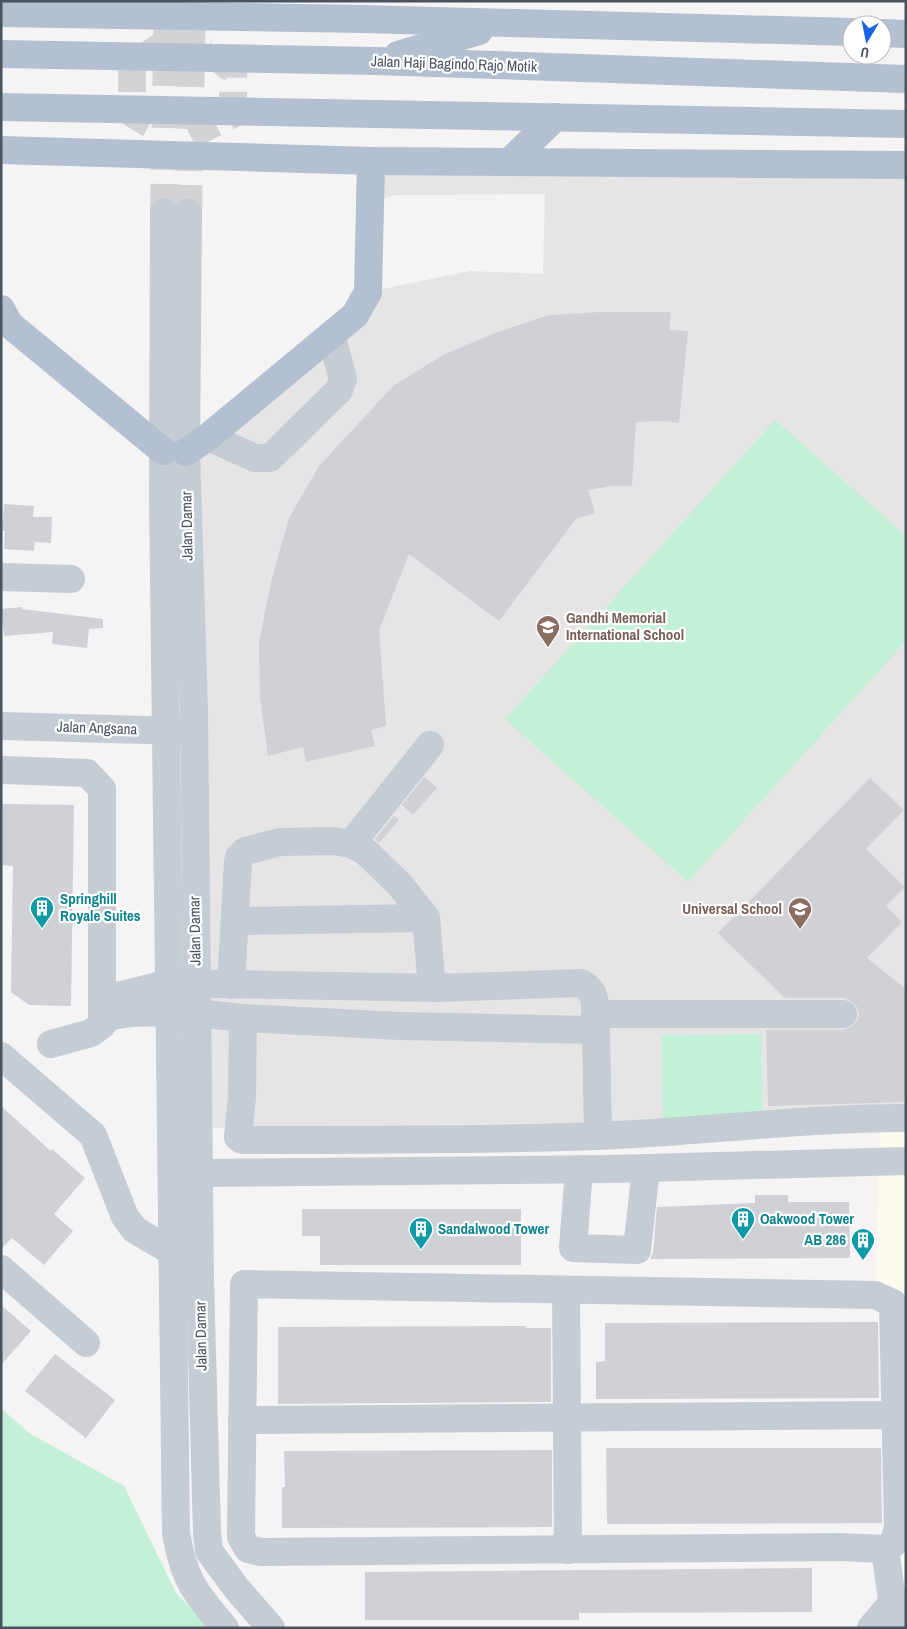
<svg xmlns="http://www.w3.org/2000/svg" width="907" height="1629" font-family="'Archivo Narrow',sans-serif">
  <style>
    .commercial { fill: #fdfaef }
    .education { fill: #e6e4e5 }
    .green { fill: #c2f1d8 }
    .building { fill: #cfd1d7 }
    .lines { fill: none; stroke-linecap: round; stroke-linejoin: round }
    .minor-tunnel { stroke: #d3d3d6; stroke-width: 28; stroke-dasharray: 28 14; stroke-linecap: butt }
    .minor { stroke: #c4ccd4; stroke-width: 28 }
    .major { stroke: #b3c0d1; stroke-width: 28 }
    .labels { text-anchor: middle; stroke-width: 4.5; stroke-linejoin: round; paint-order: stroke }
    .street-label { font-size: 15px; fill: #4a5461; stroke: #fff }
    .education-label { font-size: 15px; font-weight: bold; fill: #785e54; stroke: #fff; text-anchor: start }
    .culture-label { font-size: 15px; font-weight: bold; fill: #0d838f; stroke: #fff; text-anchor: start }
  </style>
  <rect width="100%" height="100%" fill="#f5f3f3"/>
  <path class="commercial" d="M 880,1118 L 906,1118 L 906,1628 L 891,1628 L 893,1303 L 875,1295 Z"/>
  <path class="education" d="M 371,161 L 906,165 L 906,1118 L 198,1128 L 186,452 L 368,292 L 470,271 L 543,274 L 545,194 L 395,195 L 371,203 Z"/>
  <g class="green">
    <path d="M 775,420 L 906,536 L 906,641 L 688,882 L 505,719 Z"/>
    <path d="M 761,1034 L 763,1126 L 663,1127 L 661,1035 Z"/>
    <path d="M 1,1408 L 29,1433 L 124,1486 L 176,1593 L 210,1628 L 1,1628 Z"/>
  </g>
  <g class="building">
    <path d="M 601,312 L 671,312 L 669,330 L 688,331 L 679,423 L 664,421 L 636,422 L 632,486 L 612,486 L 588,490 L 595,513 L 576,519 L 499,621 L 409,554 L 379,630 L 386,726 L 371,730 L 375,746 L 306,762 L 303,747 L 268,756 L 260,697 L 259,643 L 271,582 L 289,518 L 319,466 L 393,386 L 445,354 L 495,333 L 549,315 Z"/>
    <path d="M 4,504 L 34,506 L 33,517 L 52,517 L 51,543 L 35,542 L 34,551 L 4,549 L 5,531 L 2,531 Z"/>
    <path d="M 22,607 L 22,609 L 103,619 L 103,628 L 89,629 L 87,648 L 52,644 L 53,632 L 4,636 L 1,609 Z"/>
    <path d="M 424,777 L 437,788 L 413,815 L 402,805 Z"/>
    <path d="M 870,778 L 904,810 L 866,849 L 905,887 L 886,906 L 902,922 L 867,958 L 906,989 L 906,1102 L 768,1106 L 766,1030 L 843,1030 L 851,1027 L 857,1021 L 859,1014 L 857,1007 L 851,1001 L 843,998 L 785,998 L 718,933 Z"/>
    <path d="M 1,804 L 74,805 L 71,1006 L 29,1005 L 11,992 L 13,866 L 1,865 Z"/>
    <path d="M 394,816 L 399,820 L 379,843 L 375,839 Z"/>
    <path d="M 1,1106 L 51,1151 L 52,1149 L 85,1178 L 54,1214 L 73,1231 L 44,1265 L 12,1238 L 1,1249 Z"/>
    <path d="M 755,1195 L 788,1195 L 788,1202 L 849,1202 L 850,1258 L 650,1259 L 653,1252 L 657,1207 L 755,1203 Z"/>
    <path d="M 302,1209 L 521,1209 L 521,1265 L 320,1265 L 320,1236 L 302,1236 Z"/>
    <path d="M 1,1305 L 31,1331 L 1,1365 Z"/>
    <path d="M 878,1322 L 879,1398 L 596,1399 L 596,1362 L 605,1361 L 605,1323 Z"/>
    <path d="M 526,1326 L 526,1328 L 551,1328 L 551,1402 L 278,1404 L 278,1327 Z"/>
    <path d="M 55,1354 L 115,1400 L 86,1438 L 25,1391 Z"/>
    <path d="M 606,1448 L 881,1448 L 882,1523 L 607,1524 Z"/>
    <path d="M 552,1450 L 552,1527 L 282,1528 L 282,1487 L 285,1487 L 284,1451 Z"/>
    <path d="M 812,1568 L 812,1612 L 579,1613 L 579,1620 L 365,1620 L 365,1572 Z"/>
  </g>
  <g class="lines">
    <g class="minor-tunnel">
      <path d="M 150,124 L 132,113 L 132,67 L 161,46"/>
      <path d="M 190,135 L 233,114 L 233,69 L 205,50"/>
      <path d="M 164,212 L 168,1"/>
      <path d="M 188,213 L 192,1"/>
    </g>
    <g class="minor">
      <path d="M 164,212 L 163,499 L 176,1532 C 183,1578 195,1593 225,1628"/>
      <path d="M 188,213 L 186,452 L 194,710 L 200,1281 L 207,1532 L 209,1551 L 237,1589 L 271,1628"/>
      <path d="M 208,437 L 255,458 L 270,458 L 339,390 L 343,379 L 331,335"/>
      <path d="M 1,577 L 71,579"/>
      <path d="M 1,726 L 184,731"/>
      <path d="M 1,770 L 87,773 L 102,789 L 102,1025 L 91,1033 L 51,1044"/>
      <path d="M 351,844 L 430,745"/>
      <path d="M 235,921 L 426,918"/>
      <path d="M 231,985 L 238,862 L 239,857 L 245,851 L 280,842 L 334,841 L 351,844 L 366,852 L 400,885 L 426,918 L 432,988"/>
      <path d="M 102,1000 L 169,983 L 437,988 L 581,983 C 599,991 595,1013 596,1030"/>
      <path d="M 595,1014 L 843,1014"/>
      <path d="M 102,1018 L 130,1013 L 169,1012 L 196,1013 L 243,1018 L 401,1026 L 596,1030 L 598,1136"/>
      <path d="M 243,1018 L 242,1097 L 238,1137 L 242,1140 C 360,1140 478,1140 597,1136 C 700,1132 802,1118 906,1118"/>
      <path d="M 1,1056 L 93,1135 L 125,1217 L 135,1230 L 171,1251"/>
      <path d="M 579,1169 L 573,1248 L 637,1250 L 646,1168"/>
      <path d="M 199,1173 L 611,1169 L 906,1161"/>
      <path d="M 1,1269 L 86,1343"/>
      <path d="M 244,1284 L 875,1295 L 893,1303 L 898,1527 L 894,1543 L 885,1549 L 840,1547 L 261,1552 L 248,1549 L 241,1537 Z"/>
      <path d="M 566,1290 L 568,1550"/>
      <path d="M 242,1420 L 896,1415"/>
      <path d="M 885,1549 L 896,1628"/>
      <path d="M 871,1628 L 892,1603"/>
    </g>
    <g class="major">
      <path d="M 1,13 L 362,19 L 852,32"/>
      <path d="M 882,33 L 906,34"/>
      <path d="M 1,54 L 375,61 L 906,79"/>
      <path d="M 398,55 L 479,31"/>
      <path d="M 1,107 L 906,124"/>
      <path d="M 1,150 L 371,161 L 906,165"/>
      <path d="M 510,161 L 556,117"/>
      <path d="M 1,309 L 9,324 L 163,451"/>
      <path d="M 186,452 L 208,437 L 355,315 L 368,292 L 371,161"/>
    </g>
  </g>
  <defs>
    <g id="school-pin" transform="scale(1.25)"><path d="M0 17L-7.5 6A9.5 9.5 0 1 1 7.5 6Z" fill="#8d6e63" stroke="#fff"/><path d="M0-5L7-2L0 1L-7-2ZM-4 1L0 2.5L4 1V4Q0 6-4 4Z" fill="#fff"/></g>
    <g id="building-pin" transform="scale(1.25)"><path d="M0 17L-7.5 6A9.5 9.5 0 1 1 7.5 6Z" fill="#0f9aa8" stroke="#fff"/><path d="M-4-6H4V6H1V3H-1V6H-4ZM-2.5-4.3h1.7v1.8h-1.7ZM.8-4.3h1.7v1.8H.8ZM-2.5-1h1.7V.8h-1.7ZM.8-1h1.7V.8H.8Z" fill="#fff"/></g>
  </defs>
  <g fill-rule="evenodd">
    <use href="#school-pin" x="548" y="627"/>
    <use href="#building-pin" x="42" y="908"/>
    <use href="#school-pin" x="800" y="909"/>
    <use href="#building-pin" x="743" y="1219"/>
    <use href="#building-pin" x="421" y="1229"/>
    <use href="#building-pin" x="863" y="1240"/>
  </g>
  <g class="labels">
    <g class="street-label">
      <text transform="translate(454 64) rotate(2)" y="5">Jalan Haji Bagindo Rajo Motik</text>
      <text transform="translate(187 526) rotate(-91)" y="5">Jalan Damar</text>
      <text transform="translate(97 728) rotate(2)" y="5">Jalan Angsana</text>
      <text transform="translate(195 931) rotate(-91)" y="5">Jalan Damar</text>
      <text transform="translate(201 1336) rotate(-91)" y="5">Jalan Damar</text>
    </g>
    <g class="education-label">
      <text x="566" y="623">Gandhi Memorial<tspan x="566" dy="17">International School</tspan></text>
      <text x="782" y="914" text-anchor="end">Universal School</text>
    </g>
    <g class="culture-label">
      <text x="60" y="904">Springhill<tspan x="60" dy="17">Royale Suites</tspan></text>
      <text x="760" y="1224">Oakwood Tower</text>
      <text x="438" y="1234">Sandalwood Tower</text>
      <text x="846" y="1245" text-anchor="end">AB 286</text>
    </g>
  </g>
  <rect width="907" height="1629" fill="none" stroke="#4a5461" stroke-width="5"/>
  <g transform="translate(867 40) rotate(190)"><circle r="24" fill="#ffffff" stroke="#b7bbc0"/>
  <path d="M0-4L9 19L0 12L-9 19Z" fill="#1863ea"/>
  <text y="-8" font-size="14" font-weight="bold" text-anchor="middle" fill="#4a5461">U</text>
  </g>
</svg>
